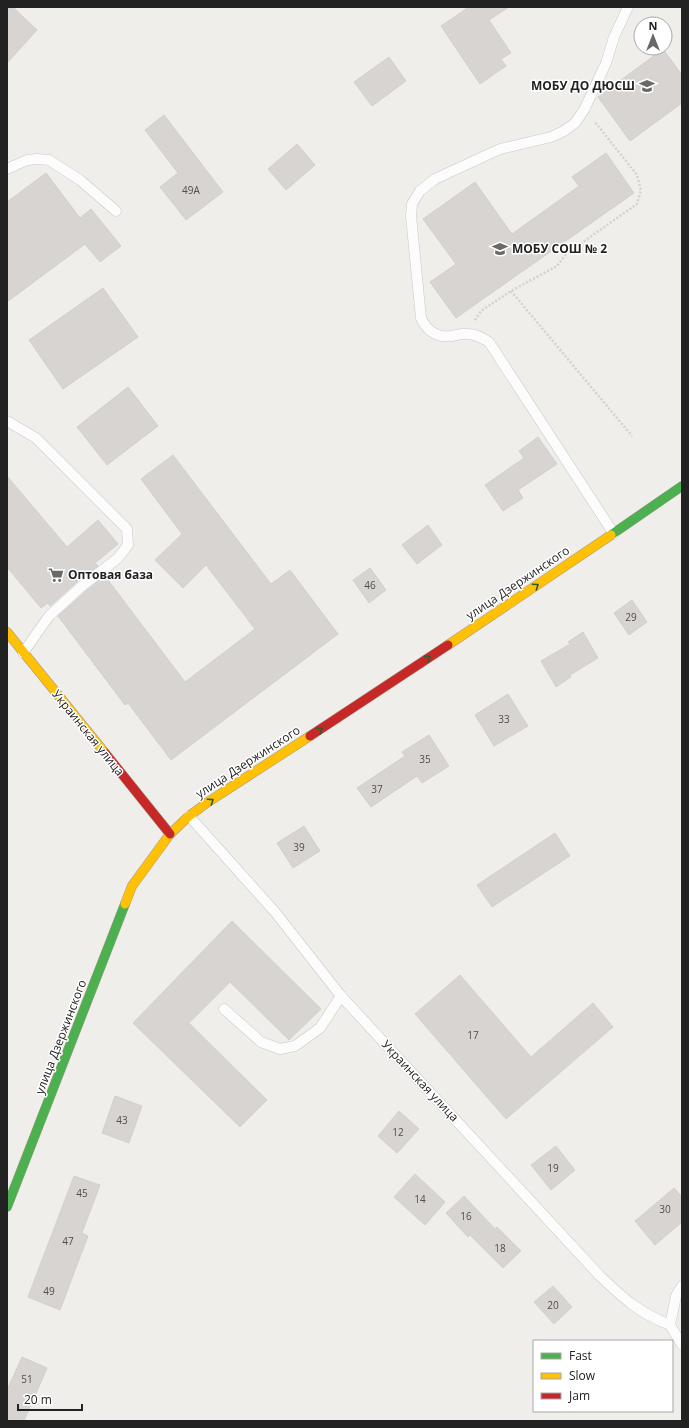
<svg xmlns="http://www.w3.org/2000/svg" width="689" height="1428" font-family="'Open Sans',sans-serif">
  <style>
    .building { fill: #d7d4d2; stroke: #d3d0cc }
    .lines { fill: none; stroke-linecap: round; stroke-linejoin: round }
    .lane-casing { stroke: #c9c8c7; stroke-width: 11 }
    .fast-casing { stroke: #a79c86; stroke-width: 10 }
    .slow-casing { stroke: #a79c86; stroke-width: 10 }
    .jam-casing { stroke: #a79c86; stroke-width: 10 }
    .path { stroke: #dccecd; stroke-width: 2.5; stroke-dasharray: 2 2; stroke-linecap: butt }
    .lane { stroke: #fdfcfc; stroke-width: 10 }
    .fast { stroke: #4caf50; stroke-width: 9 }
    .slow { stroke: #ffc107; stroke-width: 9 }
    .jam { stroke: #c62828; stroke-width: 9 }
    .oneway { stroke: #335a34 }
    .labels { text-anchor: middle; stroke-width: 3; stroke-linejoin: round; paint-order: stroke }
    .number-label { font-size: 10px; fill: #4f4e4e }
    .poi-label { font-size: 12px; font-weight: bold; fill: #222; stroke: #fff; text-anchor: start }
    .street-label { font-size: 12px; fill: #222; stroke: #fff }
  </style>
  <rect width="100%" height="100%" fill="#f0eeeb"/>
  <g class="building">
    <path d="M 7,7 L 13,7 L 37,30 L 7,63 Z"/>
    <path d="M 469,7 L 509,7 L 489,20 L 511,53 L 501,59 L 506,66 L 480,84 L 441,26 Z"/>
    <path d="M 663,49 L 682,75 L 682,103 L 630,141 L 598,97 Z"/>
    <path d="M 389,57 L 406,81 L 372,106 L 354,82 Z"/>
    <path d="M 164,115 L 223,192 L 186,220 L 160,187 L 178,173 L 145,130 Z"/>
    <path d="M 297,144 L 315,165 L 286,190 L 268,169 Z"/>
    <path d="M 606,153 L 634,193 L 456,318 L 430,282 L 456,264 L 423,219 L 475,182 L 512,234 L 579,186 L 572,177 Z"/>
    <path d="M 46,173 L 80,218 L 91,209 L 121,246 L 100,262 L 85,244 L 7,302 L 7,202 Z"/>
    <path d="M 103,288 L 138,337 L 63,389 L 29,340 Z"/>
    <path d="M 128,387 L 158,426 L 107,465 L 77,427 Z"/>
    <path d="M 538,437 L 557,464 L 518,490 L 523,498 L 503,511 L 485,485 L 524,458 L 519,451 Z"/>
    <path d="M 173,455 L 271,584 L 290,570 L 338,634 L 171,760 L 128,703 L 125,705 L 58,616 L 86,591 L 105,576 L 185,682 L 255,629 L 206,565 L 183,588 L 155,560 L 182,534 L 141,479 Z"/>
    <path d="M 7,476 L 67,547 L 98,520 L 118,544 L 95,563 L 98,566 L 78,581 L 50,606 L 48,603 L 41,608 L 7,567 Z"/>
    <path d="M 428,525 L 442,545 L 417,564 L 402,545 Z"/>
    <path d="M 370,568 L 386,590 L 369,603 L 353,580 Z"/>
    <path d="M 632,600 L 647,622 L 629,635 L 614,613 Z"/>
    <path d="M 583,632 L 598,658 L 570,675 L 571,677 L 556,687 L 541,661 L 570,644 L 568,642 Z"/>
    <path d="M 508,694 L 528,726 L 494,746 L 475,715 Z"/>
    <path d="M 429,735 L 449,766 L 422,783 L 417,776 L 371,807 L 357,788 L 405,756 L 402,752 Z"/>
    <path d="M 304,826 L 320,851 L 293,868 L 277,843 Z"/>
    <path d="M 555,833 L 570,856 L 492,907 L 477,885 Z"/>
    <path d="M 232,921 L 321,1009 L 289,1040 L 230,982 L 189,1023 L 267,1100 L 240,1127 L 133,1023 Z"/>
    <path d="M 460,975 L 531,1057 L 593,1003 L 613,1027 L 506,1119 L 415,1014 Z"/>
    <path d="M 115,1096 L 142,1106 L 129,1143 L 102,1133 Z"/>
    <path d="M 399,1111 L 419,1129 L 397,1153 L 378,1136 Z"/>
    <path d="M 556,1146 L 575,1170 L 551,1190 L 531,1165 Z"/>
    <path d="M 415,1174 L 445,1202 L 425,1225 L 394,1197 Z"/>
    <path d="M 74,1176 L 100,1185 L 82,1233 L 88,1236 L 60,1310 L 28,1297 Z"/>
    <path d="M 674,1188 L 682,1197 L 682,1222 L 655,1245 L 635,1221 Z"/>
    <path d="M 464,1196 L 495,1229 L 497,1227 L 521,1251 L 503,1268 L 470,1235 L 468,1237 L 446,1213 Z"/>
    <path d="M 553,1286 L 572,1307 L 554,1324 L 534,1302 Z"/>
    <path d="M 22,1357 L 47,1368 L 24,1421 L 7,1421 L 7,1390 Z"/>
  </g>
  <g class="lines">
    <g class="lane-casing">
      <g id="lane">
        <path d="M 7,169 L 27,160 L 37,159 L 49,160 L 80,180 L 116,211"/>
        <path d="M 7,421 L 36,438 L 127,529 L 128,545 L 118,558 L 82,586 L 49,616 L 23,653"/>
        <path d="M 614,534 L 489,342 C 482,338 476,334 468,334 C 462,333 458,335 452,336 C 437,338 427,331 421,318 L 411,216 L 412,204 L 420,191 L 435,179 L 500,149 L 551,137 L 564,131 L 575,123 L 584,110 L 606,63 L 614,37 L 628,7"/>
        <path d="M 189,816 L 275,912 L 341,996 L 599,1275 C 623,1298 639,1313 670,1325"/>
        <path d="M 224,1009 L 261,1042 L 280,1049 L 295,1046 L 320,1028 L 341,996"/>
        <path d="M 682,1286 L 676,1296 L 670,1325 L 682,1345"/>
      </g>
    </g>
    <g class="fast-casing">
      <g id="fast">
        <path d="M 611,535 L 682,486"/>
        <path d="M 7,1207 L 125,904"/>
      </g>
    </g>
    <g class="slow-casing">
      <g id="slow">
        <path d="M 7,632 L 105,753"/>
        <path d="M 448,645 L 611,535"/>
        <path d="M 125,904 L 132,886 L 170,834 L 189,816 L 208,802 L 310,736"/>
      </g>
    </g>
    <g class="jam-casing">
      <g id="jam">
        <path d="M 310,736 L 448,645"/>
        <path d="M 105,753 L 170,834"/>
      </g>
    </g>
    <g class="path">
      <path d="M 511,291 L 632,436"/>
      <path d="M 475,320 L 481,311 L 511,291 L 557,266 L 566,254 L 637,204 L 641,190 L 637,175 L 595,122"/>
    </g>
    <use href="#lane" class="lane"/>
    <use href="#fast" class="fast"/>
    <use href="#slow" class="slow"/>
    <use href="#jam" class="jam"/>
  </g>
  <defs><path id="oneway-chevron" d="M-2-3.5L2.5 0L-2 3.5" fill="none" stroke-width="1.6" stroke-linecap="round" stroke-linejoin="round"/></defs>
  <g class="oneway">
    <use href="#oneway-chevron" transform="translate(536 586) rotate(-34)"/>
    <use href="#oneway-chevron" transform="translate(428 658) rotate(-34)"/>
    <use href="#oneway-chevron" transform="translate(320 730) rotate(-33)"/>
    <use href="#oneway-chevron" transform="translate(211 801) rotate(-34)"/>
  </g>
  <defs>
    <g id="school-bare" transform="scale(1.2)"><path d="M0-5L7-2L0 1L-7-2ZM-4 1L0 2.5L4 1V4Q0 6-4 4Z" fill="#6a6968" stroke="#fff" stroke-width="2.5" paint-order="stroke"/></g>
    <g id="supermarket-bare" transform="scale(1.2)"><path d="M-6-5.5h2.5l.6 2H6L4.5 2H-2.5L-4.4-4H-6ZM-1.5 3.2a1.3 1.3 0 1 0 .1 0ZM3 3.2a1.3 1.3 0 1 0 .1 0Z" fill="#6a6968" stroke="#fff" stroke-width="2.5" paint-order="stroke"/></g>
  </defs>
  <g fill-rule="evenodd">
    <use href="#school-bare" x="647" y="86"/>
    <use href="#school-bare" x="500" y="249"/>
    <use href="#supermarket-bare" x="56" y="575"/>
  </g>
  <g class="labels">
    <g class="number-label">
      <text x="191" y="194">49А</text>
      <text x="370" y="589">46</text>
      <text x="631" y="621">29</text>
      <text x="504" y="723">33</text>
      <text x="425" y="763">35</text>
      <text x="377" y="793">37</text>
      <text x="299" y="851">39</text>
      <text x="473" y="1039">17</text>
      <text x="122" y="1124">43</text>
      <text x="398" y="1136">12</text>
      <text x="553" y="1172">19</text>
      <text x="82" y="1197">45</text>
      <text x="420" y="1203">14</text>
      <text x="665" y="1213">30</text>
      <text x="466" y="1220">16</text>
      <text x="68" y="1245">47</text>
      <text x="500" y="1252">18</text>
      <text x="49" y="1295">49</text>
      <text x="553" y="1309">20</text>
      <text x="27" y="1383">51</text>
    </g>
    <g class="poi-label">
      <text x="635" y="90" text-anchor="end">МОБУ ДО ДЮСШ</text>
      <text x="512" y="253">МОБУ СОШ № 2</text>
      <text x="68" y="579">Оптовая база</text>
    </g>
    <g class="street-label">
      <text transform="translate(518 583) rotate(-34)" y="4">улица Дзержинского</text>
      <text transform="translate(88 733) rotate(51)" y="4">Украинская улица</text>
      <text transform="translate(248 762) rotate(-33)" y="4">улица Дзержинского</text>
      <text transform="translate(61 1037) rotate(-69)" y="4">улица Дзержинского</text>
      <text transform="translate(420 1081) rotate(47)" y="4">Украинская улица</text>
    </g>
  </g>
  <rect width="689" height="1428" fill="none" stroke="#222222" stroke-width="16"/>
  <rect x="533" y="1340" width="140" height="72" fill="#ffffff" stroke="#a7a7a7"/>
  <rect x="541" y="1353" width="20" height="6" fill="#4caf50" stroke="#a7a7a7"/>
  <text x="569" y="1360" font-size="12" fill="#222222">Fast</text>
  <rect x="541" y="1373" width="20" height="6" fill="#ffc107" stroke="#a7a7a7"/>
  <text x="569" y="1380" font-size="12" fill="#222222">Slow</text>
  <rect x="541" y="1393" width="20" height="6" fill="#c62828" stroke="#a7a7a7"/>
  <text x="569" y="1400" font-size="12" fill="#222222">Jam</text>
  <g transform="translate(653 36)"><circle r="19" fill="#ffffff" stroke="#a7a7a7"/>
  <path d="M0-3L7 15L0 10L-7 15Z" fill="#6a6968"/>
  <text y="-6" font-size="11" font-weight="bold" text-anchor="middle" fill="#222222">N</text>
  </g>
  <path d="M18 1404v6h64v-6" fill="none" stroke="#222222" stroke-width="2"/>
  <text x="24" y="1404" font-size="12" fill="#222222" stroke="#ffffff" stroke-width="3" paint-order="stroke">20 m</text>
</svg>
